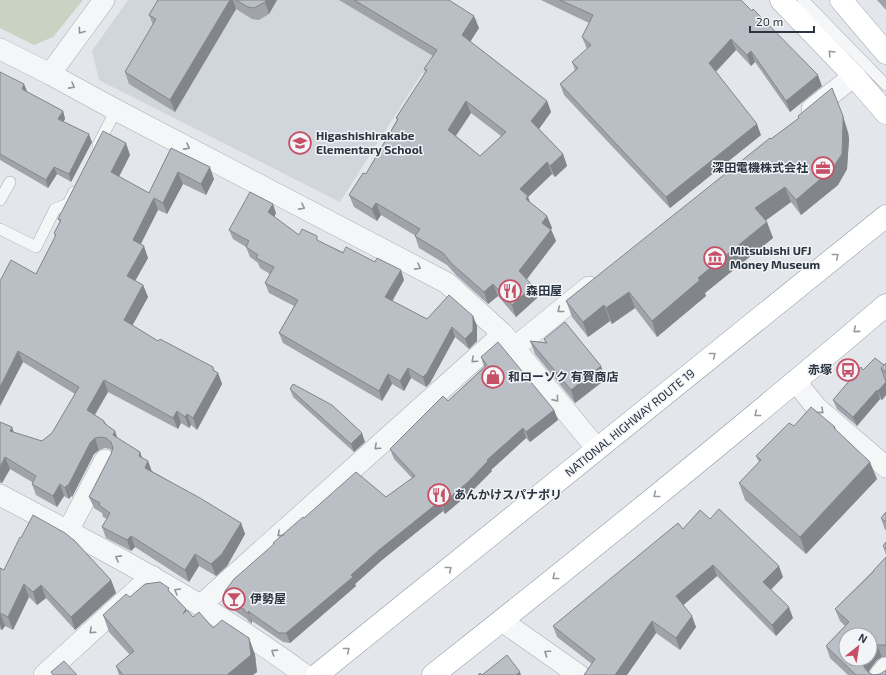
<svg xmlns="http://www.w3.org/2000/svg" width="886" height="675" font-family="'Exo 2','Noto Sans JP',sans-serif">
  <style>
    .built { fill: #d1d5dc }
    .green { fill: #c8d3c4 }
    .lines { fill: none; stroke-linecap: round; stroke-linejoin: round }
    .service-casing { stroke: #a8adb4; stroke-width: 12 }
    .minor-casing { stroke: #a8adb4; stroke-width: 22 }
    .secondary-casing { stroke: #a8adb4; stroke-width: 23 }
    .trunk-casing { stroke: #8b94a0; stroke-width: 23 }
    .service { stroke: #f5f6f8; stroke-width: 11 }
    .minor { stroke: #f5f6f8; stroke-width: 21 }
    .secondary { stroke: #fff; stroke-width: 22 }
    .trunk { stroke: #fff; stroke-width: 22 }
    .wall { fill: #a0a4aa; fill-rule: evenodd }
    .shaded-wall { fill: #82868b }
    .building { fill: #babfc6; stroke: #82868b; fill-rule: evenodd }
    .oneway { stroke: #90959c }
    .oneway2 { stroke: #959aa0 }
    .labels { text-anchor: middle; stroke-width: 3; stroke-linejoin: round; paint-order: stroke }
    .poi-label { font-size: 12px; font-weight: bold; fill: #2b3441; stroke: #f2f4f7; text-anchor: start }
    .street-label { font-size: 12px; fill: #2b3441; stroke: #f2f4f7 }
  </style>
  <rect width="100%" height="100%" fill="#e3e6ea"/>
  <path class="built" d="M 128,0 L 443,0 L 478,20 L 438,83 L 422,73 L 340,202 L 99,80 L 92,51 Z"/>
  <path class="green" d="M 0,0 L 83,0 L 53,37 L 34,45 L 0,28 Z"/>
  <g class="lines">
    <g class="service-casing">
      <g id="service">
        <path d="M 803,0 L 886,85"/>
        <path d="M 98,145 L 116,110"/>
        <path d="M 0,200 L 10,182"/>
        <path d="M 0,229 L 36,247 L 55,209 L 68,204 L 74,192"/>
      </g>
    </g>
    <g class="minor-casing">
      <g id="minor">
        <path d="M 0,49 L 50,74 L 116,110 L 447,283 L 503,334 L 597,449"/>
        <path d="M 50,74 L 104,0"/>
        <path d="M 812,109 L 854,76"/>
        <path d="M 514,348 L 589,287"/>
        <path d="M 796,382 L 817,408 L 886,467"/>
        <path d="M 0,495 C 32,512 64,529 96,546 C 168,585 239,626 305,675"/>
        <path d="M 68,531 L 105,460"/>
        <path d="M 201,605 L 503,334"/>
        <path d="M 502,621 L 579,675"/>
        <path d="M 44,675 L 152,576"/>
        <path d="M 880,675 L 886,668"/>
      </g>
    </g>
    <g class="secondary-casing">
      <g id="secondary">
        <path d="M 781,0 L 854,76 L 886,113"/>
        <path d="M 841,0 L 886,53"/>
      </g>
    </g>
    <g class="trunk-casing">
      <g id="trunk">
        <path d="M 317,675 L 886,216"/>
        <path d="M 433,675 C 586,554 738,431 886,305"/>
      </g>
    </g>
    <use href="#service" class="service"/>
    <use href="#minor" class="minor"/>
    <use href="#secondary" class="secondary"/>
    <use href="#trunk" class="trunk"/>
  </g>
  <g class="wall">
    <path d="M 158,0 L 277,0 L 269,14 L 259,20 L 252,19 L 236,9 L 175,112 L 129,84 L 125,72 L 153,25 L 149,15 Z"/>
    <path d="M 339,0 L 449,0 L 479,28 L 470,41 L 547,101 L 551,112 L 539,129 L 563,154 L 567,166 L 555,177 L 552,174 L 528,197 L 530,202 L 547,216 L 552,228 L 551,229 L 556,241 L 526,279 L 533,286 L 537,298 L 516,317 L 498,296 L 488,304 L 457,276 L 447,265 L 419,248 L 415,236 L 416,236 L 381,215 L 377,221 L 354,207 L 349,195 L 366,174 L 397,120 L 396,118 L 426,72 L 424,69 L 433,56 ZM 471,113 L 501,136 L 480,156 L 456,136 Z"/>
    <path d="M 541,0 L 741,0 L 822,86 L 790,112 L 755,62 L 751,66 L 736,50 L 716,72 L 761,135 L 670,208 L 564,95 L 560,84 L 575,70 L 572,62 L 587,49 L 582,37 L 589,23 Z"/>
    <path d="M 877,0 L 886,0 L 886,10 Z"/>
    <path d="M 0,72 L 27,92 L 63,111 L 65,119 L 63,122 L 92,142 L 71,182 L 57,174 L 48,188 L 0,160 Z"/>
    <path d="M 798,116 L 848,132 L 849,139 L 847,169 L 838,185 L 801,215 L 791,202 L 766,220 L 773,238 L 705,293 L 706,296 L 657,337 L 635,308 L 612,324 L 610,321 L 588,337 L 572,317 L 566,301 L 771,139 L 799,118 Z"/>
    <path d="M 171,148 L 214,179 L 206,195 L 183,184 L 167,214 L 158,210 L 141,244 L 148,258 L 135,281 L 143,285 L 148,297 L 132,325 L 158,341 L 218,373 L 222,384 L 197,430 L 191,425 L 189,428 L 181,423 L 178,429 L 108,392 L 95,415 L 104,421 L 106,424 L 118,439 L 140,452 L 142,458 L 148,461 L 152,471 L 241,523 L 245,534 L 227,566 L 216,576 L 199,566 L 189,582 L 135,547 L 131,551 L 106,538 L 102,527 L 107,519 L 103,517 L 102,513 L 94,508 L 89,497 L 111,454 L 112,451 L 110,449 L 105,448 L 99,450 L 94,454 L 72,497 L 71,496 L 69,499 L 64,496 L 57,507 L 36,495 L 32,484 L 32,482 L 10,469 L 2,483 L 0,483 L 0,422 L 14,433 L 42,441 L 52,433 L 75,394 L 23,362 L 0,406 L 36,274 L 55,237 L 54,233 L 60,222 L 58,219 L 130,155 L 119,177 L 149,193 Z"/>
    <path d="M 276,213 L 274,217 L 299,235 L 319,241 L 404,280 L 392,301 L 427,319 L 473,316 L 477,326 L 477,341 L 469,349 L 455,337 L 430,383 L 426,387 L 411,378 L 404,391 L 392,384 L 382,401 L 283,343 L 279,333 L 294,306 L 269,293 L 265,283 L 270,274 L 260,268 L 258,263 L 250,257 L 246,247 L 233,239 L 229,230 Z"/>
    <path d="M 544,339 L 606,379 L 575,403 L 535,354 L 530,341 L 545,342 Z"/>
    <path d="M 481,357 L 554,410 L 558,420 L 530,442 L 526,438 L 491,470 L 492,471 L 471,492 L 445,514 L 443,511 L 382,560 L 355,584 L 356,586 L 290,643 L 283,642 L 252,621 L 252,624 L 248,621 L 247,619 L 229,607 L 225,598 L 304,518 L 386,497 L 412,478 L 394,459 L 390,449 L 448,401 L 484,367 Z"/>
    <path d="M 886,363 L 886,395 L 882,400 L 880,399 L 857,426 L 837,409 L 833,400 L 863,370 L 884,365 Z"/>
    <path d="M 290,389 L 365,442 L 354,452 L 293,397 Z"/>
    <path d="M 794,426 L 835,427 L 836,430 L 877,479 L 806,554 L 745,500 L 739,483 L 759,462 L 756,456 Z"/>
    <path d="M 886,512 L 886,530 L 885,530 L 881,518 Z"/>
    <path d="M 710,519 L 783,577 L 771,590 L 793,618 L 776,636 L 717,576 L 683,605 L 696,627 L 680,650 L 656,633 L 627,675 L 584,675 L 592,664 L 557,637 L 553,626 Z"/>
    <path d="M 886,542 L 886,555 L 883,546 Z"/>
    <path d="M 886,557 L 886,657 L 882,657 L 877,660 L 868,672 L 873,675 L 886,675 L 848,675 L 830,658 L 826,646 L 845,626 L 840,621 L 835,609 L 873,571 Z"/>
    <path d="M 0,568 L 4,570 L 111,580 L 116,593 L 75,630 L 46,598 L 37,605 L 29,597 L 13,630 L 5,626 L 2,630 L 0,629 Z"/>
    <path d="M 171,593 L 187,611 L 193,617 L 213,628 L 249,638 L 255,655 L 257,672 L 253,675 L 119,675 L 116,666 L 130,655 L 109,632 L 103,615 L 130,597 Z"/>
  </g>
  <g class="shaded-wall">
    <path d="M 230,0 L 233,0 L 236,9 L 175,112 L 170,100 Z"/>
    <path d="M 266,0 L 277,0 L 269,14 L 265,2 Z"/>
    <path d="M 474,16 L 479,28 L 467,47 L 462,35 Z"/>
    <path d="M 731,39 L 736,50 L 713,74 L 709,63 Z"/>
    <path d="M 751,51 L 755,62 L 751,66 L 747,55 Z"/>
    <path d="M 818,75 L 822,86 L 790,112 L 786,101 Z"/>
    <path d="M 24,84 L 27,91 L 24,96 L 22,89 Z"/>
    <path d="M 466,101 L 471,113 L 452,141 L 448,130 Z"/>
    <path d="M 547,101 L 551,112 L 536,133 L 531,121 Z"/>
    <path d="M 63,111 L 65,119 L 60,127 L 58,119 Z"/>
    <path d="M 843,116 L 848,132 L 849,139 L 847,169 L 838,185 L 801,215 L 796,200 Z"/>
    <path d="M 757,124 L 761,135 L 670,208 L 666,197 Z"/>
    <path d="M 89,134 L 92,142 L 71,182 L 69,174 Z"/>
    <path d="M 126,143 L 130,155 L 115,184 L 111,172 Z"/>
    <path d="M 563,154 L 567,166 L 555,177 L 550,166 Z"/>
    <path d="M 547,162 L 552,174 L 528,197 L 532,208 L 530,211 L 520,189 Z"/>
    <path d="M 54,167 L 57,174 L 48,188 L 46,180 Z"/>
    <path d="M 210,167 L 214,179 L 206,195 L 201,184 Z"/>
    <path d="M 178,172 L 183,184 L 167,214 L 163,203 Z"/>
    <path d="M 785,187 L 791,202 L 761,224 L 755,208 Z"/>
    <path d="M 154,198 L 158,210 L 137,251 L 133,240 Z"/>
    <path d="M 376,203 L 381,215 L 377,221 L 372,209 Z"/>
    <path d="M 273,204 L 276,213 L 272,222 L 268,212 Z"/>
    <path d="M 547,216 L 552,228 L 547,235 L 542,223 Z"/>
    <path d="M 767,222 L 773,238 L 705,293 L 706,296 L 657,337 L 652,321 L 698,278 Z"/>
    <path d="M 551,230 L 556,241 L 524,283 L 519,271 Z"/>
    <path d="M 144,246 L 148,258 L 131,288 L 127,276 Z"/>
    <path d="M 401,270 L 404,280 L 389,307 L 385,297 Z"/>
    <path d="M 493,284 L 498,296 L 488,304 L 484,292 Z"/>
    <path d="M 143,285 L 148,297 L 129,332 L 124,320 Z"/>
    <path d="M 533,286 L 537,298 L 516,317 L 512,305 Z"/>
    <path d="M 629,292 L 635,308 L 612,324 L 606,308 Z"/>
    <path d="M 604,305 L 610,321 L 588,337 L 583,322 Z"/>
    <path d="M 473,316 L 477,326 L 477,341 L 469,349 L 465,339 Z"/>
    <path d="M 452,327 L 455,337 L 430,383 L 426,387 L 423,377 Z"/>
    <path d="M 18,351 L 23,362 L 0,406 L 0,387 Z"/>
    <path d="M 601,366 L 606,379 L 575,403 L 571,390 Z"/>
    <path d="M 213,367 L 216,376 L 218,373 L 222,384 L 197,430 L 193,418 L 213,370 Z"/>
    <path d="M 408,368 L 411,378 L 404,391 L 400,381 Z"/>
    <path d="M 388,374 L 392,384 L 382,401 L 379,391 Z"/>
    <path d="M 104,380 L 108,392 L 91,421 L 87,410 Z"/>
    <path d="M 886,382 L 886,395 L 882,400 L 878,391 Z"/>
    <path d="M 877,390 L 880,399 L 857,426 L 853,417 Z"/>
    <path d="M 554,410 L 558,420 L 530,442 L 526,432 Z"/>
    <path d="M 177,411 L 181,423 L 178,429 L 173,418 Z"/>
    <path d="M 187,414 L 191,425 L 189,428 L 185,417 Z"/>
    <path d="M 12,427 L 16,438 L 10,431 Z"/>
    <path d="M 523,428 L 526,438 L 491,470 L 492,471 L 471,492 L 445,514 L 442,504 L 487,460 Z"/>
    <path d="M 115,431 L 119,442 L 113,435 Z"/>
    <path d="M 362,433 L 365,442 L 354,452 L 351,444 Z"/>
    <path d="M 95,438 L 99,450 L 94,454 L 72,497 L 68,486 L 90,443 Z"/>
    <path d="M 140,452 L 144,464 L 139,456 Z"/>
    <path d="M 5,457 L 10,469 L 2,483 L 0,479 L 0,467 Z"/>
    <path d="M 148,461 L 152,473 L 145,468 Z"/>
    <path d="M 870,462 L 877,479 L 806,554 L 800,537 Z"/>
    <path d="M 60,484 L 64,496 L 57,507 L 53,496 Z"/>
    <path d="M 67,485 L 71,496 L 69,499 L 65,488 Z"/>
    <path d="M 440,501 L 443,511 L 382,560 L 355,584 L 356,586 L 290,643 L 286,633 L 379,550 Z"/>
    <path d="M 241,523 L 245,534 L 227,566 L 216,576 L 211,564 Z"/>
    <path d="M 131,536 L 135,547 L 131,551 L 127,540 Z"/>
    <path d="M 195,554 L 199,566 L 189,582 L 185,570 Z"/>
    <path d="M 713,565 L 717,576 L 680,608 L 676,596 Z"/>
    <path d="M 779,566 L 783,577 L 767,593 L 763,582 Z"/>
    <path d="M 111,580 L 116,593 L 75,630 L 71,617 Z"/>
    <path d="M 24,584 L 29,597 L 13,630 L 8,617 Z"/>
    <path d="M 41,585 L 46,598 L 37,605 L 33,592 Z"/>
    <path d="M 789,607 L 793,618 L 776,636 L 772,625 Z"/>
    <path d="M 248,611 L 252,621 L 252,624 L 249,614 Z"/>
    <path d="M 0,613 L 5,626 L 2,630 L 0,624 Z"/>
    <path d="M 692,616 L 696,627 L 680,650 L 676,638 Z"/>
    <path d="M 652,621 L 656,633 L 627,675 L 615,675 Z"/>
    <path d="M 249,638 L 255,655 L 257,672 L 253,675 L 227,675 Z"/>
    <path d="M 877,645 L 882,657 L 877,660 L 871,668 L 868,673 L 864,667 L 864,661 L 865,659 L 870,659 L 870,651 L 873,648 Z"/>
    <path d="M 520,672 L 521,675 L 516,675 Z"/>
  </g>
  <g class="building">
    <path d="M 158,0 L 230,0 L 170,100 L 125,72 L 156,19 L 149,15 Z"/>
    <path d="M 236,0 L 266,0 L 265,2 L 254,8 L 248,7 Z"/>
    <path d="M 354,0 L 449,0 L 474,16 L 462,35 L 547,101 L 531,121 L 563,154 L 550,166 L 547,162 L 520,189 L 528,196 L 526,199 L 547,216 L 542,223 L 551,230 L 519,271 L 533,286 L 512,305 L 493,284 L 484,292 L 452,264 L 443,253 L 415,236 L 420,229 L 376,203 L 372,209 L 349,195 L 363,173 L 366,174 L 398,119 L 396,118 L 427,70 L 424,69 L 437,50 ZM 466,101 L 506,132 L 480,156 L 448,130 Z"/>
    <path d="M 560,0 L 741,0 L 752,11 L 753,9 L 818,75 L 786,101 L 751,51 L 747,55 L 731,39 L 709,63 L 757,124 L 666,197 L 560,84 L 578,68 L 572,62 L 591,45 L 582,37 L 593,15 Z"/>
    <path d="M 0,72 L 24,84 L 22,89 L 63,111 L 58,119 L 89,134 L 69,174 L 54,167 L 46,180 L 0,154 Z"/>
    <path d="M 832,88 L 843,116 L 843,124 L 842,154 L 832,169 L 796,200 L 785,187 L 755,208 L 767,222 L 698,278 L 700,280 L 652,321 L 629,292 L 606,308 L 604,305 L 583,322 L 566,301 L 770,138 L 771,139 L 799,118 L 798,116 Z"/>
    <path d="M 103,131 L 126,143 L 111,172 L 149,193 L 171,148 L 210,167 L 201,184 L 178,172 L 163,203 L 154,198 L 133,240 L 144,246 L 127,276 L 143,285 L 124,320 L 158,341 L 160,339 L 213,367 L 213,370 L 218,373 L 193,418 L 187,414 L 185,417 L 177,411 L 173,418 L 104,380 L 87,410 L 104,421 L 104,423 L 115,431 L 113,435 L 140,452 L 139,456 L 148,461 L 145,468 L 200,498 L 241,523 L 222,554 L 211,564 L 195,554 L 185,570 L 131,536 L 127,540 L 102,527 L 110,513 L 99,505 L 100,503 L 89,497 L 111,454 L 113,448 L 111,442 L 106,438 L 101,437 L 95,438 L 90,443 L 68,486 L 67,485 L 65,488 L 60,484 L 53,496 L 32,484 L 36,476 L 5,457 L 0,467 L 0,422 L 12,427 L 10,431 L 42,441 L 52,433 L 79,387 L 18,351 L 0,387 L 0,281 L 11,260 L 36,274 L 56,235 L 54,233 L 61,220 L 58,219 Z"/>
    <path d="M 250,192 L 273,204 L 268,212 L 299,235 L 302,229 L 317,236 L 317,240 L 343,253 L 346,247 L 375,262 L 377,258 L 401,270 L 385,297 L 427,319 L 449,295 L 473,316 L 473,331 L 465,339 L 452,327 L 427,373 L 423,377 L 408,368 L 400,381 L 388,374 L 379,391 L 279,333 L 298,300 L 265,283 L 274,267 L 256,258 L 258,255 L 246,247 L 249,241 L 229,230 Z"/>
    <path d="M 565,322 L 601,366 L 571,390 L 530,341 L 547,343 L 544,339 Z"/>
    <path d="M 498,342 L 554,410 L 526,432 L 523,428 L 487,460 L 488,461 L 468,482 L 442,504 L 440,501 L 379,550 L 351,575 L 353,577 L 286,633 L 279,633 L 248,611 L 249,614 L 244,611 L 245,610 L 225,598 L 225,591 L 234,579 L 274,544 L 273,543 L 303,517 L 304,518 L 356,472 L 386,497 L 415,476 L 390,449 L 443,396 L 448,401 L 487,365 L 481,357 Z"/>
    <path d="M 875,358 L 884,365 L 881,368 L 886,382 L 878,391 L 877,390 L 853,417 L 833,400 L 861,367 L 863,370 Z"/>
    <path d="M 886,363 L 886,372 L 881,368 Z"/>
    <path d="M 293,384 L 332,405 L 362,433 L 351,444 L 290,389 Z"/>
    <path d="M 811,407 L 835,427 L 834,428 L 870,462 L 800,537 L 739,483 L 761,460 L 756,456 L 789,423 L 794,426 Z"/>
    <path d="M 719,509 L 779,566 L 763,582 L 789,607 L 772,625 L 713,565 L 676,596 L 692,616 L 676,638 L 652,621 L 615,675 L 584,675 L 595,659 L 553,626 L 678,523 L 683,529 L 700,510 L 710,519 Z"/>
    <path d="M 886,512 L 886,522 L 881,518 Z"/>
    <path d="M 33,515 L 65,533 L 75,541 L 111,580 L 71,617 L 41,585 L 33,592 L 24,584 L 8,617 L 0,613 L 0,568 L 4,570 L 20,537 L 21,538 Z"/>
    <path d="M 886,542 L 886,549 L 883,546 Z"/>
    <path d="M 886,557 L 886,645 L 877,645 L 873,648 L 870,651 L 870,635 L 846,635 L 846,659 L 865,659 L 864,661 L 864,667 L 868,672 L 873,675 L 880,674 L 886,670 L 886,675 L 856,675 L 826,646 L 849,622 L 835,609 L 874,571 L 873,571 Z"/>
    <path d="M 160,582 L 169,588 L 168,590 L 186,609 L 183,614 L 187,610 L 193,617 L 199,612 L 213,628 L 222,620 L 249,638 L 251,655 L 227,675 L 123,675 L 116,666 L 134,651 L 103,615 L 126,594 L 130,597 L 145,584 Z"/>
    <path d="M 507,655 L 520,672 L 516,675 L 478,675 L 480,673 L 482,675 Z"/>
    <path d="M 64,661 L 77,675 L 53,675 L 51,672 Z"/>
  </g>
  <defs><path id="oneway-chevron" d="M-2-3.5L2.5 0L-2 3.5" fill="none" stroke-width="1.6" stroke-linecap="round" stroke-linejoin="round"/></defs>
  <g class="oneway">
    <use href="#oneway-chevron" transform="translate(81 31) rotate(126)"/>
    <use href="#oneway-chevron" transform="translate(72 86) rotate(29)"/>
    <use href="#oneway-chevron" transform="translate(187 147) rotate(28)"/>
    <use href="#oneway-chevron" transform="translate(302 207) rotate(28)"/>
    <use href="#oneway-chevron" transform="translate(418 267) rotate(28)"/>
    <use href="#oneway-chevron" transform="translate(560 310) rotate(141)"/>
    <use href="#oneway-chevron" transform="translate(474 360) rotate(138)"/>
    <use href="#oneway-chevron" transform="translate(556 399) rotate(51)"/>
    <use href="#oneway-chevron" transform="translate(821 411) rotate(42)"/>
    <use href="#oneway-chevron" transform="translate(377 447) rotate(138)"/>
    <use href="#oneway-chevron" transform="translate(280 534) rotate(138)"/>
    <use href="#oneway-chevron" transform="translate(118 558) rotate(-152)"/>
    <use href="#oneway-chevron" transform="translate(177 591) rotate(-150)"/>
    <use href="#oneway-chevron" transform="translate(92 631) rotate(138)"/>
    <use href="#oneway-chevron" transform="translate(274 652) rotate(-147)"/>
    <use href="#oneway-chevron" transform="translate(547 653) rotate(-145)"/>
  </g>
  <g class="oneway2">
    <use href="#oneway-chevron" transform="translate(831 53) rotate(-134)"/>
    <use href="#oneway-chevron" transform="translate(836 256) rotate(-39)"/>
    <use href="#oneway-chevron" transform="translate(856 330) rotate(140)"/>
    <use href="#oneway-chevron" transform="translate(713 355) rotate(-39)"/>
    <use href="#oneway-chevron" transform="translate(757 414) rotate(141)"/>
    <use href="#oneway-chevron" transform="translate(656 495) rotate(141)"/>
    <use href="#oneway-chevron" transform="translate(449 569) rotate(-39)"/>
    <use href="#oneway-chevron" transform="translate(555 577) rotate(141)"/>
    <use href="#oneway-chevron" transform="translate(347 650) rotate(-39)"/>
  </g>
  <defs>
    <g id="school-ring" transform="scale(1.15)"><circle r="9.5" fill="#f2f4f7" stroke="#c65065" stroke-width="1.5"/><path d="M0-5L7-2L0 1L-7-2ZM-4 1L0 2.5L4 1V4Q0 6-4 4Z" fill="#c65065"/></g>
    <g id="office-ring" transform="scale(1.15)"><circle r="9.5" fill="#f2f4f7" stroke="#c65065" stroke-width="1.5"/><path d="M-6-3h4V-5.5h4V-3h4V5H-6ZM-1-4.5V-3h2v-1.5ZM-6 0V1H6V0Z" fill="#c65065"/></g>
    <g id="museum-ring" transform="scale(1.15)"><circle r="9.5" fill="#f2f4f7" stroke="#c65065" stroke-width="1.5"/><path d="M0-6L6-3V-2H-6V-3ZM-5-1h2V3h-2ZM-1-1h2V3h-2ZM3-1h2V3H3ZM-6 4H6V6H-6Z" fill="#c65065"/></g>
    <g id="restaurant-ring" transform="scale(1.15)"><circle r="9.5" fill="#f2f4f7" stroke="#c65065" stroke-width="1.5"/><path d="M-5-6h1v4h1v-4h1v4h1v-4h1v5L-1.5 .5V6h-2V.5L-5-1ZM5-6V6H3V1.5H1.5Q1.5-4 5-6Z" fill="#c65065"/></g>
    <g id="bus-ring" transform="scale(1.15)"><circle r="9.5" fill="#f2f4f7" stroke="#c65065" stroke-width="1.5"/><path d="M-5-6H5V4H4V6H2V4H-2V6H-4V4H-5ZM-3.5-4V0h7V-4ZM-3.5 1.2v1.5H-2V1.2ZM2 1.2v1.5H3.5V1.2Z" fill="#c65065"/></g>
    <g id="shop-ring" transform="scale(1.15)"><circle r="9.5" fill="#f2f4f7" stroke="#c65065" stroke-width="1.5"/><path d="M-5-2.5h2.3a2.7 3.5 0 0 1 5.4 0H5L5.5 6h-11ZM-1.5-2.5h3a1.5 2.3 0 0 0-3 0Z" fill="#c65065"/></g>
    <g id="bar-ring" transform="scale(1.15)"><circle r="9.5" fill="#f2f4f7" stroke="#c65065" stroke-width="1.5"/><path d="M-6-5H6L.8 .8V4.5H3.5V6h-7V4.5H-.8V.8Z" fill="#c65065"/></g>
  </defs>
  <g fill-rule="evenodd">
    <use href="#school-ring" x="300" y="143"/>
    <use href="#office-ring" x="823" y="168"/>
    <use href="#museum-ring" x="715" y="258"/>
    <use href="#restaurant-ring" x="510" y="291"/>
    <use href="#bus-ring" x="848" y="370"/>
    <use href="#shop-ring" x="493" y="377"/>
    <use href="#restaurant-ring" x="439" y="495"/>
    <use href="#bar-ring" x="234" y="599"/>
  </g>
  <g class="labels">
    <g class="poi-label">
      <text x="316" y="140">Higashishirakabe<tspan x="316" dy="14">Elementary School</tspan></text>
      <text x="808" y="172" text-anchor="end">深田電機株式会社</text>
      <text x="730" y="255">Mitsubishi UFJ<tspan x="730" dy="14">Money Museum</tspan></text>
      <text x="526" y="295">森田屋</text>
      <text x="832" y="374" text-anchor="end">赤塚</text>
      <text x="508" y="381">和ローソク 有賀商店</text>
      <text x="454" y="499">あんかけスパナポリ</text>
      <text x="250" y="603">伊勢屋</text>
    </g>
    <g class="street-label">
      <text transform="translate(630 423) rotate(-39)" y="4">NATIONAL HIGHWAY ROUTE 19</text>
    </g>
  </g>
  <g transform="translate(858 647) rotate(30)"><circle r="19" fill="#f2f4f7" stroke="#a2a7ae"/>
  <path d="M0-3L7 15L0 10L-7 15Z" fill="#c65065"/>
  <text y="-6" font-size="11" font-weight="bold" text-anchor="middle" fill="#2b3441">N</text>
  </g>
  <path d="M750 26v6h64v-6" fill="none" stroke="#2b3441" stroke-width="2"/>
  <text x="756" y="26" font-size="12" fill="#2b3441" stroke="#f2f4f7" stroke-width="3" paint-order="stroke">20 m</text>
</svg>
